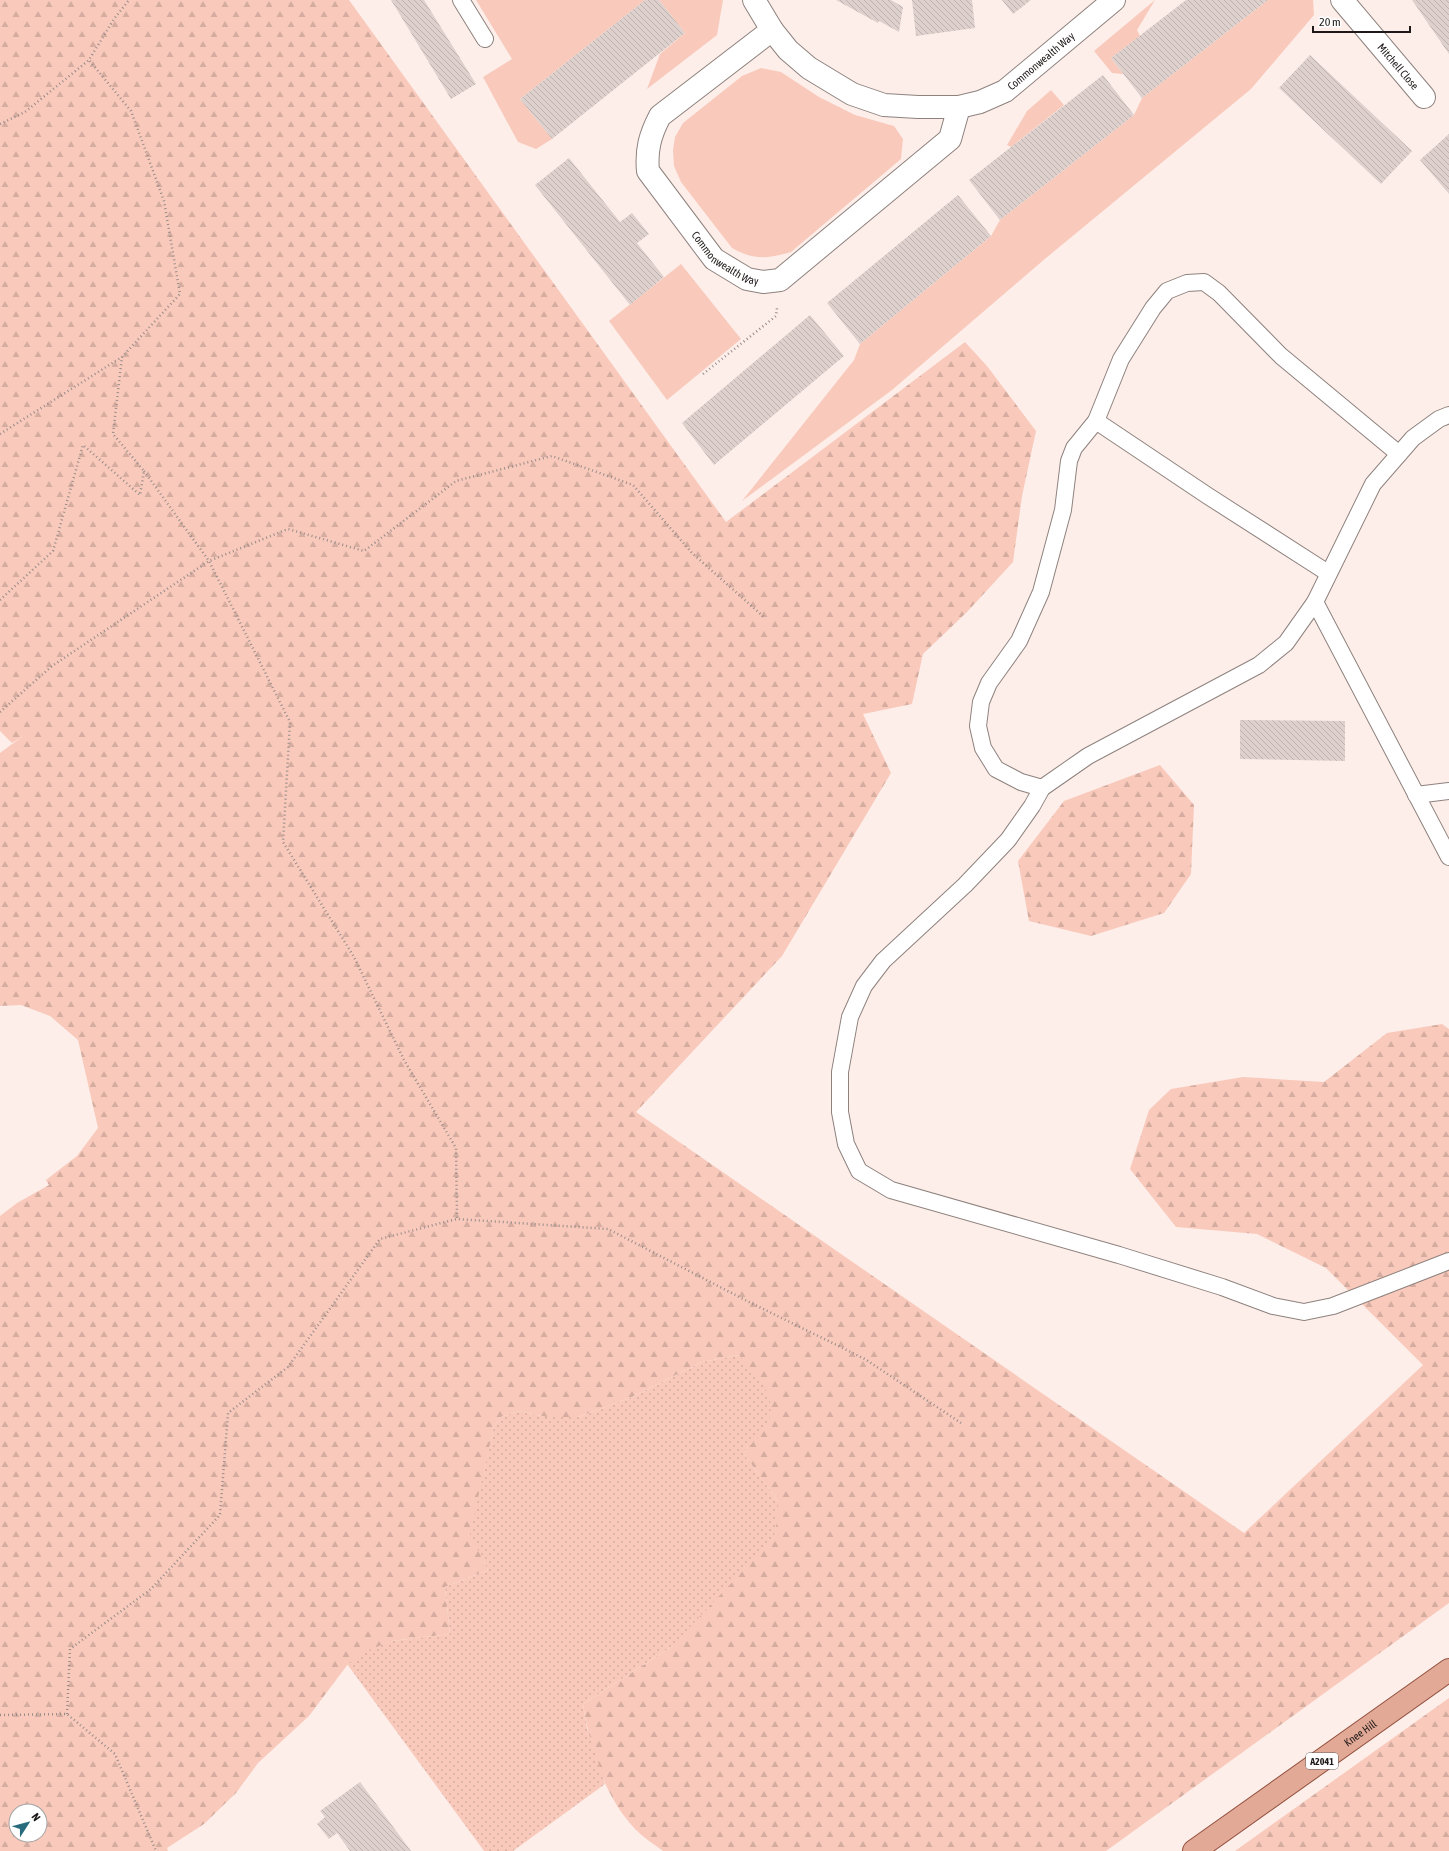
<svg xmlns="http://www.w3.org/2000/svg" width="1449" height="1851" font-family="'Asap Condensed',sans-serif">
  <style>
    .grass { fill: #f9cabb }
    .forest { fill: url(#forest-firs); fill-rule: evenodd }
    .park { fill: url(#park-dots) }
    .building { fill: url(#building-back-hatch) }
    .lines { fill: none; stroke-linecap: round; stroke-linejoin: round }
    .service-casing { stroke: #8e827e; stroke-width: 18 }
    .minor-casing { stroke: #8e827e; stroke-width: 24 }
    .primary-casing { stroke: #92513e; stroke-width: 24 }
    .path { stroke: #978c8a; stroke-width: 2.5; stroke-dasharray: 1 3; stroke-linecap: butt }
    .service { stroke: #fff; stroke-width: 16 }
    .minor { stroke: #fff; stroke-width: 22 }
    .primary { stroke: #e3a997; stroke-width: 22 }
    .labels { text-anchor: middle; stroke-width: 4; stroke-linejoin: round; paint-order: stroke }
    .shield { fill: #fff; stroke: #625e5d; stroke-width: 1 }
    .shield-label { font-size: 10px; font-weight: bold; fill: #1e1918 }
    .street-label { font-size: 11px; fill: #1e1918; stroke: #fff }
  </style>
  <defs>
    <pattern id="forest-firs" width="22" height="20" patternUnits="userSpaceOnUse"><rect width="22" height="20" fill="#f9cabb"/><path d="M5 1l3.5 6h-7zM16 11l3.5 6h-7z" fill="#d5ada0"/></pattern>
    <pattern id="park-dots" width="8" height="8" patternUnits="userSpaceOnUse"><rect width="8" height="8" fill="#f9cabb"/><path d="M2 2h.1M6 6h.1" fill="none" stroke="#d5ada0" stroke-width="1.8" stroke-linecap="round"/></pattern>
    <pattern id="building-back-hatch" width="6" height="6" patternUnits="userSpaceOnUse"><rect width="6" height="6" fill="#ded0cc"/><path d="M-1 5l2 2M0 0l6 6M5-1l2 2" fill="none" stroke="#beb2ae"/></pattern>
  </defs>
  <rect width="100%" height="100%" fill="#fdeeea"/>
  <g class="grass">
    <path d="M 476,0 L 645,0 L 520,99 L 552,139 L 536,149 L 518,142 L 483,77 L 512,59 Z"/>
    <path d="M 659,0 L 723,0 L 717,35 L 647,89 L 660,54 L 685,33 Z"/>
    <path d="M 1155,0 L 1137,30 L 1140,36 L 1111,58 L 1123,74 L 1112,73 L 1094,51 Z"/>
    <path d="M 1268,0 L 1313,0 L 1314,15 L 1251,89 L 1046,258 L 892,390 L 742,501 L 854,360 L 860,344 L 991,236 L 1000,220 L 1134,115 L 1142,98 Z"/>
    <path d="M 761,68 L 781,72 L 819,97 L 855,115 L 894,126 L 903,139 L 901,159 L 791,252 C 768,259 753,260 732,248 L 681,182 L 674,166 L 673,150 L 675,137 L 683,123 L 742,76 Z"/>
    <path d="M 1051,90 L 1064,105 L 1011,147 L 1007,145 L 1027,111 Z"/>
    <path d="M 681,264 L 741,339 L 667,400 L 609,321 Z"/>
  </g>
  <g class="forest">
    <path d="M 0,0 L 349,0 L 726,522 L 965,342 L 987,366 L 1036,431 L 1022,496 L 1013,562 L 967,612 L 923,654 L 912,704 L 863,714 L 891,773 L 782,956 L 636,1112 L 1244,1533 L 1423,1365 L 1326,1268 L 1257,1234 L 1176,1227 L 1130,1169 L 1149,1110 L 1171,1089 L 1243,1077 L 1324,1082 L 1387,1033 L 1442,1024 L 1449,1029 L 1449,1603 L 1106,1851 L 663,1851 C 654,1844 644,1838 636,1830 C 604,1797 590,1748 583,1704 L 671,1647 L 778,1501 L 743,1453 L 767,1425 L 739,1355 L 702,1362 L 630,1398 L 578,1417 L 546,1417 L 519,1411 L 501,1417 L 494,1426 L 471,1534 L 488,1570 L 445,1587 L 450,1634 L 392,1641 L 348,1664 L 309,1716 L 258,1763 L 236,1793 L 204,1824 L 167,1848 L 168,1851 L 0,1851 L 0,1216 L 17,1203 L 49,1185 L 46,1180 L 77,1156 L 98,1128 L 78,1040 L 50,1016 L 21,1005 L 0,1006 L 0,753 L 23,736 L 12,743 L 0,731 ZM 16,1811 L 40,1811 L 40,1835 L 16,1835 Z"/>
    <path d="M 1160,765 L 1194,805 L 1191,874 L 1164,913 L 1091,936 L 1029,921 L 1018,861 L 1064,801 Z"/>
    <path d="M 1449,1698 L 1449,1851 L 1235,1851 Z"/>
  </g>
  <path class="park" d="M 739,1355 C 756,1376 780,1396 767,1425 C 762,1435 750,1444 743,1453 L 778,1501 L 776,1530 L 772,1540 L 671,1647 L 583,1704 L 587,1728 L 605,1784 L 513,1851 L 484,1851 L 347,1664 L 369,1650 L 392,1641 L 450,1634 L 445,1587 L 488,1570 L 470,1534 L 494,1426 L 501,1417 L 519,1411 L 546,1417 L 578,1417 L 630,1398 L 702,1362 Z"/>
  <g class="building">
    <path d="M 391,0 L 424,0 L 476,84 L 451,99 Z"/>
    <path d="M 645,0 L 659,0 L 685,33 L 552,139 L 520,99 Z"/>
    <path d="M 836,0 L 891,0 L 903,7 L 899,32 L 879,21 L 878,23 Z"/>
    <path d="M 912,0 L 972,0 L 975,28 L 916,36 Z"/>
    <path d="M 1002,0 L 1031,0 L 1013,14 Z"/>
    <path d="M 1186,0 L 1268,0 L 1142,98 L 1111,58 Z"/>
    <path d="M 1412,0 L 1449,0 L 1449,54 Z"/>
    <path d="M 1310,55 L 1412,151 L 1381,184 L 1279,88 Z"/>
    <path d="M 1103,75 L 1134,115 L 1000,220 L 969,180 Z"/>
    <path d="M 1449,134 L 1449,194 L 1420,160 Z"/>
    <path d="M 569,158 L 620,222 L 632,213 L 649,234 L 637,243 L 664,277 L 630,305 L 535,185 Z"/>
    <path d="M 958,195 L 991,236 L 860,344 L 827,303 Z"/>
    <path d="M 810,315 L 844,356 L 714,465 L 682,423 Z"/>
    <path d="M 1240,720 L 1345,721 L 1345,761 L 1240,759 Z"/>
    <path d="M 360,1782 L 411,1851 L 350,1851 L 337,1833 L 329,1839 L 317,1824 L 325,1817 L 320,1811 Z"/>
  </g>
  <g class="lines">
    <g class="service-casing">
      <g id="service">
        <path d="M 461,0 L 485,39"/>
        <path d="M 1449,415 L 1439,419 L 1413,438 L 1373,484 L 1315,602 L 1449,857"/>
        <path d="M 1096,421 L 1208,496 L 1328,573"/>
        <path d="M 1315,602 L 1286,643 L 1259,665 L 1088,756 L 1042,788 L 1032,806 L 1008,840 L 965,885 L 883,961 L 864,986 L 850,1017 L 840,1072 L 840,1112 L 846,1144 L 859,1171 L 891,1190 L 1119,1255 L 1222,1287 L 1273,1306 L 1304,1312 L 1333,1306 L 1449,1261"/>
        <path d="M 1042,788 L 1021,782 L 996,769 L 983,748 L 978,726 L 981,702 L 989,683 L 1019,641 L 1041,592 L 1063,510 L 1069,461 L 1074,448 L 1096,421 L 1121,359 L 1153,308 L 1167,291 L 1187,283 L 1204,282 L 1219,293 L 1281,356 L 1399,454"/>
        <path d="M 1416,795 L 1449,791"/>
      </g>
    </g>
    <g class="minor-casing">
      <g id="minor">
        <path id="s1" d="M 754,0 L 772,30 L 660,116 C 650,135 646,150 648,171 L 714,259 L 747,279 L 763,282 L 780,280 L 950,139 L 959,107"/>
        <path id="s2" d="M 1342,0 L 1424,97"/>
        <path id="s3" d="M 772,30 L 788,50 L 809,68 L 852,94 L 884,105 L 918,107 L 959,107 L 980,102 L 1005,91 L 1114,0"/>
      </g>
    </g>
    <g class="primary-casing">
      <g id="primary">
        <path id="s4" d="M 1194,1851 L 1449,1670"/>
      </g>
    </g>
    <g class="path">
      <path d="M 0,124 L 25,112 L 89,60 L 114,19 L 129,0"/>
      <path d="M 703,374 L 776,316 L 777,308"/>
      <path d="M 0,434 L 122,357 L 180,294 L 164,201 L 131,111 L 89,60"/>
      <path d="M 144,471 L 209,561 L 290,722 L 283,842 L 354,957 L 404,1060 L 456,1148 L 457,1219"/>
      <path d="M 0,600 L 53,551 L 83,445 L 140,495 L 144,471 L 113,434 L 122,357"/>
      <path d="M 0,712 L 52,666 L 209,561 L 288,529 L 364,551 L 456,481 L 552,456 L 633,485 L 692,553 L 765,618"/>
      <path d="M 67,1714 L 70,1649 L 151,1589 L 220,1515 L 228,1413 L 288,1367 L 380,1239 L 457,1219 L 608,1229 L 749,1302 L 865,1359 L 961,1423"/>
      <path d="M 0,1715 L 67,1714 L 115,1754 L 156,1851"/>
    </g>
    <use href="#service" class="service"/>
    <use href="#minor" class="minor"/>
    <use href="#primary" class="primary"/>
  </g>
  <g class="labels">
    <rect class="shield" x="1306" y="1753" width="32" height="16" rx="3"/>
    <g class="shield-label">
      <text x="1322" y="1765">A2041</text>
    </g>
    <g class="street-label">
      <text dy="4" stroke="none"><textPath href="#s3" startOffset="308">Commonwealth Way</textPath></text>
      <text dy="4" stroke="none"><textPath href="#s2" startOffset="87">Mitchell Close</textPath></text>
      <text dy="4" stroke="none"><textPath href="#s1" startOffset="352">Commonwealth Way</textPath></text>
      <text dy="4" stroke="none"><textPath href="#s4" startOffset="204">Knee Hill</textPath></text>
    </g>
  </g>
  <g transform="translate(28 1823) rotate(54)"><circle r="19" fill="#ffffff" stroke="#a5a3a3"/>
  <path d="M0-3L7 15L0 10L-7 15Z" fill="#286b7d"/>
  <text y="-6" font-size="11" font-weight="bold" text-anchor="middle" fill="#1e1918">N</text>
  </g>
  <path d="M1313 26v6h97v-6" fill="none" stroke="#1e1918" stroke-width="2"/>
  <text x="1319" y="26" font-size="12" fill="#1e1918" stroke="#ffffff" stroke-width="3" paint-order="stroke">20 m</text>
</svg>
